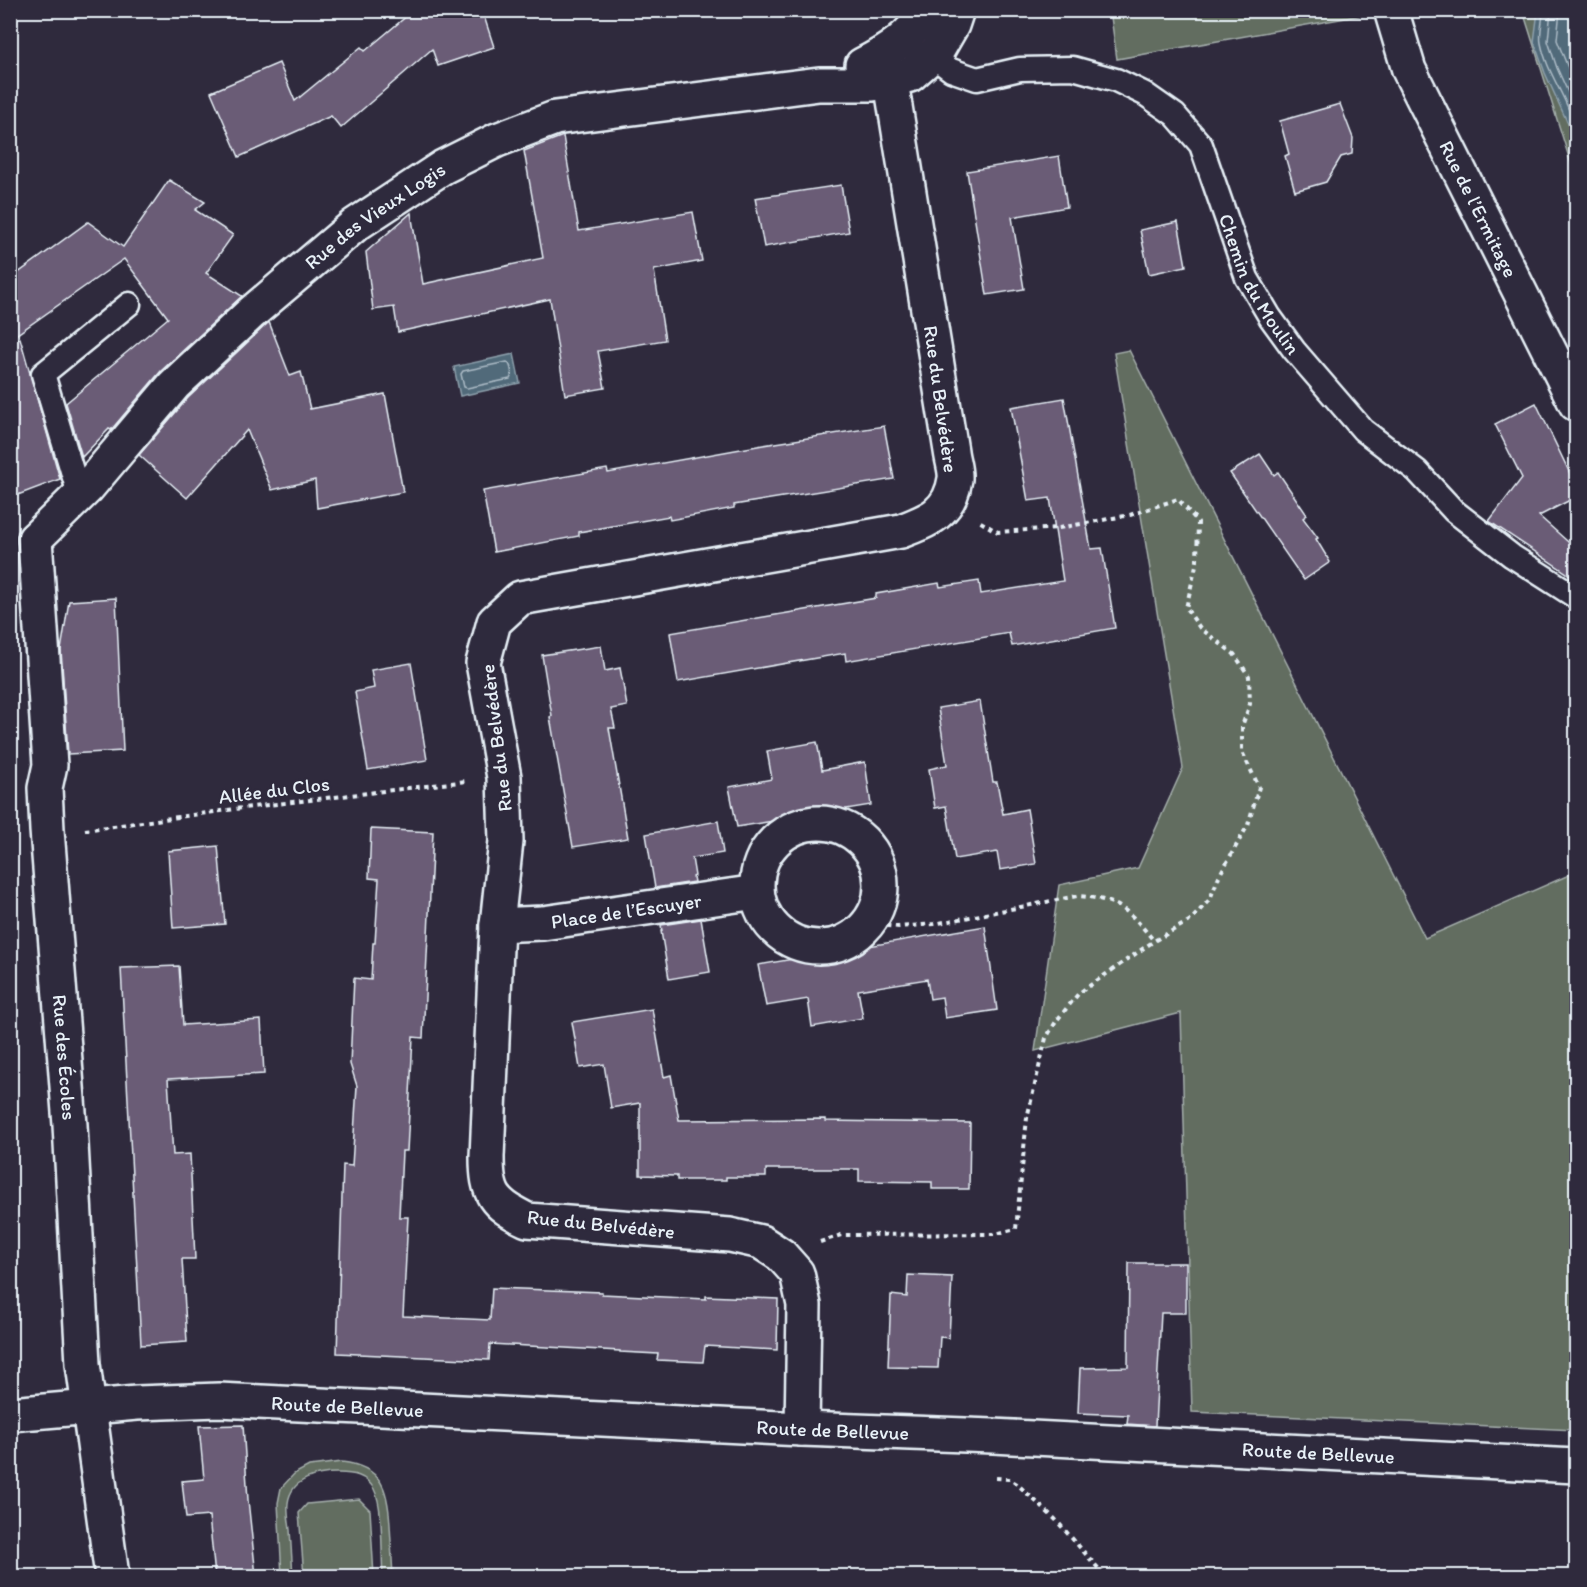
<svg xmlns="http://www.w3.org/2000/svg" width="1587" height="1587" font-family="Itim,sans-serif">
  <style>
    .green { fill: #626d61; stroke: #a5afac; stroke-width: 1.5 }
    .water { fill: #516a7a; stroke: #8da0ac; stroke-width: 1.5 }
    .lines { fill: none; stroke-linecap: round; stroke-linejoin: round }
    .shore { stroke: #acbbc6; stroke-width: 1.5 }
    .building { fill: #6a5b76; stroke: #e8f1f8; stroke-width: 1.5 }
    .lane-casing { stroke: #e8f1f8; stroke-width: 27 }
    .street-casing { stroke: #e8f1f8; stroke-width: 38 }
    .secondary-casing { stroke: #e8f1f8; stroke-width: 38 }
    .path { stroke: #e8f1f8; stroke-width: 4; stroke-dasharray: 4.5 4.5; stroke-linecap: butt }
    .lane { stroke: #2f2a3d; stroke-width: 22 }
    .street { stroke: #2f2a3d; stroke-width: 33 }
    .secondary { stroke: #2f2a3d; stroke-width: 33 }
    .labels { text-anchor: middle; stroke-width: 4.5; stroke-linejoin: round; paint-order: stroke }
    .street-label { font-size: 20px; fill: #e8f1f8; stroke: #2f2a3d }
  </style>
  <rect width="100%" height="100%" fill="#2f2a3d"/>
  <filter id="ink" filterUnits="userSpaceOnUse"><feTurbulence type="fractalNoise" baseFrequency=".0167" numOctaves="2"/><feDisplacementMap in="SourceGraphic" scale="12" xChannelSelector="R" yChannelSelector="G"/><feConvolveMatrix kernelMatrix="1 2 1 2 8 2 1 2 1" color-interpolation-filters="sRGB"/></filter>
  <g filter="url(#ink)">
    <g class="green">
      <path d="M 1110,10 L 1385,11 L 1117,59 Z"/>
      <path d="M 1523,11 L 1576,11 L 1576,180 Z"/>
      <path d="M 1129,350 L 1425,938 L 1576,872 L 1576,1430 L 1192,1412 L 1181,1013 L 1035,1051 L 1059,885 L 1138,868 L 1183,768 L 1114,353 Z"/>
      <path d="M 342,1462 C 382,1467 388,1488 390,1525 C 391,1542 392,1559 393,1576 L 383,1576 C 381,1555 384,1508 374,1489 C 366,1475 353,1473 338,1473 C 318,1473 291,1478 288,1503 C 287,1512 289,1521 290,1530 C 291,1546 292,1561 293,1576 L 282,1576 L 278,1503 L 281,1488 L 294,1474 L 309,1466 Z"/>
      <path d="M 359,1499 L 370,1510 L 374,1576 L 304,1576 L 299,1513 L 307,1504 Z"/>
    </g>
    <g class="water">
      <path d="M 1538,11 L 1576,11 L 1576,164 L 1569,126 L 1545,73 L 1534,42 Z"/>
      <path d="M 514,354 L 520,383 L 460,396 L 454,367 Z"/>
    </g>
    <g class="lines">
      <g class="shore">
        <path d="M 1543,10 C 1543,21 1539,33 1541,43 C 1547,75 1571,102 1576,134"/>
        <path d="M 1551,10 L 1548,41 L 1557,68 L 1576,110"/>
        <path d="M 1560,10 L 1557,40 L 1576,88"/>
        <path d="M 507,362 C 511,364 513,375 510,379 L 467,388 L 464,387 L 461,374 L 463,371 Z"/>
      </g>
    </g>
    <g class="building">
      <path d="M 414,10 L 482,10 L 494,47 L 438,66 L 432,49 L 341,128 L 331,116 L 239,157 L 211,92 L 279,63 L 295,101 L 361,47 L 365,51 Z"/>
      <path d="M 1340,104 L 1353,138 L 1352,154 L 1341,157 L 1326,182 L 1295,191 L 1285,156 L 1289,154 L 1280,121 Z"/>
      <path d="M 563,136 L 579,231 L 693,212 L 702,261 L 654,270 L 665,340 L 598,351 L 605,388 L 565,395 L 550,299 L 398,332 L 394,307 L 373,310 L 366,252 L 411,213 L 423,284 L 543,258 L 524,151 Z"/>
      <path d="M 1059,156 L 1067,207 L 1012,217 L 1024,289 L 987,295 L 967,171 Z"/>
      <path d="M 169,180 L 205,202 L 195,210 L 233,235 L 206,273 L 242,296 L 161,371 L 111,430 L 109,429 L 82,457 L 66,403 L 168,318 L 124,259 L 10,339 L 10,279 L 88,222 L 123,247 Z"/>
      <path d="M 841,185 L 849,232 L 764,247 L 755,198 Z"/>
      <path d="M 1178,222 L 1186,266 L 1149,274 L 1140,230 Z"/>
      <path d="M 269,322 L 290,376 L 301,372 L 310,409 L 385,394 L 403,492 L 317,508 L 315,480 L 272,490 L 247,430 L 187,498 L 139,455 L 188,398 Z"/>
      <path d="M 20,338 L 60,479 L 10,498 L 10,339 Z"/>
      <path d="M 1064,398 L 1091,549 L 1102,548 L 1115,628 L 1012,646 L 1009,633 L 846,661 L 845,653 L 678,682 L 670,633 L 876,598 L 876,594 L 939,583 L 940,587 L 979,581 L 981,594 L 1063,581 L 1050,498 L 1028,501 L 1011,407 Z"/>
      <path d="M 1536,403 L 1576,486 L 1576,497 L 1539,516 L 1576,549 L 1576,579 L 1489,521 L 1522,478 L 1495,424 Z"/>
      <path d="M 884,426 L 894,479 L 734,505 L 734,508 L 670,520 L 669,516 L 579,532 L 579,536 L 494,552 L 483,491 L 607,469 L 608,473 L 763,445 Z"/>
      <path d="M 1260,454 L 1274,475 L 1278,472 L 1307,515 L 1303,518 L 1318,538 L 1316,539 L 1330,562 L 1304,580 L 1230,473 Z"/>
      <path d="M 116,598 L 123,751 L 68,754 L 61,650 L 69,601 Z"/>
      <path d="M 601,646 L 605,671 L 620,668 L 627,706 L 611,709 L 615,728 L 609,728 L 628,838 L 573,847 L 550,717 L 552,716 L 542,655 Z"/>
      <path d="M 411,663 L 427,760 L 368,770 L 355,692 L 374,688 L 371,670 Z"/>
      <path d="M 980,701 L 993,782 L 997,782 L 1003,814 L 1027,809 L 1036,864 L 1000,870 L 997,852 L 955,859 L 946,806 L 935,808 L 929,769 L 947,765 L 938,708 Z"/>
      <path d="M 817,742 L 822,770 L 865,762 L 871,805 L 737,827 L 729,787 L 772,779 L 767,751 Z"/>
      <path d="M 718,821 L 723,853 L 692,858 L 695,876 L 693,877 L 694,882 L 655,888 L 646,834 Z"/>
      <path d="M 371,829 L 433,832 L 423,1038 L 413,1037 L 407,1151 L 402,1151 L 399,1217 L 408,1217 L 403,1316 L 490,1320 L 492,1288 L 602,1292 L 602,1294 L 706,1299 L 706,1296 L 778,1299 L 777,1350 L 705,1346 L 703,1362 L 657,1360 L 658,1354 L 620,1352 L 620,1351 L 490,1344 L 489,1360 L 337,1353 L 343,1165 L 352,1166 L 357,1086 L 350,1064 L 354,978 L 371,980 L 373,943 L 375,943 L 379,879 L 369,878 Z"/>
      <path d="M 218,846 L 225,924 L 173,928 L 168,851 Z"/>
      <path d="M 701,919 L 710,972 L 669,979 L 661,931 L 662,931 L 661,925 Z"/>
      <path d="M 985,926 L 997,1010 L 945,1018 L 942,997 L 930,999 L 927,979 L 858,990 L 863,1018 L 812,1027 L 808,999 L 766,1006 L 758,965 Z"/>
      <path d="M 179,966 L 183,1025 L 261,1020 L 264,1074 L 168,1079 L 173,1155 L 190,1154 L 195,1259 L 182,1259 L 187,1342 L 141,1345 L 121,968 Z"/>
      <path d="M 652,1009 L 664,1077 L 671,1075 L 679,1120 L 825,1119 L 825,1121 L 970,1123 L 969,1189 L 932,1189 L 932,1182 L 859,1181 L 859,1169 L 766,1169 L 766,1177 L 726,1177 L 726,1180 L 677,1180 L 677,1176 L 640,1175 L 640,1103 L 611,1108 L 604,1064 L 580,1068 L 572,1022 Z"/>
      <path d="M 1129,1263 L 1186,1263 L 1186,1313 L 1161,1313 L 1155,1426 L 1127,1424 L 1128,1415 L 1078,1413 L 1080,1368 L 1128,1367 Z"/>
      <path d="M 908,1275 L 952,1277 L 949,1338 L 940,1337 L 938,1368 L 888,1367 L 891,1295 L 907,1297 Z"/>
      <path d="M 243,1425 L 248,1500 L 256,1576 L 215,1576 L 209,1516 L 186,1518 L 182,1481 L 204,1479 L 199,1426 Z"/>
    </g>
    <g class="lines">
      <g class="lane-casing">
        <g id="lane">
          <path id="s1" d="M 932,56 L 951,70 L 977,79 L 1020,69 L 1073,68 L 1116,80 L 1145,94 L 1175,115 L 1201,145 L 1247,278 L 1270,317 L 1294,350 L 1363,430 L 1417,471 L 1454,511 L 1512,556 L 1576,597"/>
          <path d="M 79,494 L 43,374 L 129,304"/>
        </g>
      </g>
      <g class="street-casing">
        <g id="street">
          <path id="s2" d="M 1391,10 L 1409,70 L 1576,404"/>
          <path d="M 862,65 C 890,51 910,37 928,10"/>
          <path id="s3" d="M 35,539 L 87,488 L 174,385 L 250,314 L 355,225 L 443,167 L 497,140 L 555,118 L 819,84 L 873,84 L 910,75 L 937,51 L 952,25 L 957,10"/>
          <path id="s4" d="M 35,539 L 50,765 L 45,788 L 47,830 L 70,1125 L 83,1364 L 112,1576"/>
          <circle cx="819" cy="885" r="62"/>
          <path id="s5" d="M 497,925 L 543,923 L 757,892"/>
          <path d="M 802,1429 L 804,1305 L 797,1273 L 781,1255 L 761,1242 L 730,1235 L 527,1220 C 494,1204 487,1195 487,1157 L 497,925 L 506,841 L 504,777 L 483,663 L 494,622 L 520,598 L 901,531 C 928,521 950,513 955,479 C 956,471 952,460 951,451 L 893,94 L 881,56"/>
        </g>
      </g>
      <g class="secondary-casing">
        <g id="secondary">
          <path id="s6" d="M 10,1414 L 137,1403 L 219,1400 L 802,1429 L 993,1436 L 1576,1466"/>
        </g>
      </g>
      <g class="path">
        <path d="M 85,830 L 235,809 L 467,781"/>
        <path d="M 868,924 L 899,927 L 934,924 L 1077,896 C 1118,899 1129,910 1154,941"/>
        <path d="M 820,1242 L 841,1235 L 995,1234 L 1016,1229 L 1027,1118 L 1046,1038 L 1057,1020 L 1079,993 L 1154,941 L 1191,920 L 1210,899 L 1219,876 L 1248,825 L 1259,787 L 1242,752 L 1242,726 L 1250,704 L 1249,676 L 1234,654 L 1200,628 L 1186,608 L 1197,561 L 1198,522 L 1178,499 L 1130,515 L 1059,528 L 998,532 L 979,521"/>
        <path d="M 996,1478 L 1009,1479 L 1017,1484 L 1055,1519 L 1105,1576"/>
      </g>
      <use href="#lane" class="lane"/>
      <use href="#street" class="street"/>
      <use href="#secondary" class="secondary"/>
    </g>
  </g>
  <g class="labels">
    <g class="street-label">
      <text dy="7" stroke="none"><textPath href="#s2" startOffset="218">Rue de l’Ermitage</textPath></text>
      <text dy="7" stroke="none"><textPath href="#s3" startOffset="471">Rue des Vieux Logis</textPath></text>
      <text dy="7" stroke="none"><textPath href="#s1" startOffset="453">Chemin du Moulin</textPath></text>
      <text transform="translate(941 399) rotate(82)" y="7">Rue du Belvédère</text>
      <text transform="translate(496 738) rotate(-97)" y="7">Rue du Belvédère</text>
      <text transform="translate(274 790) rotate(-7)" y="7">Allée du Clos</text>
      <text dy="7" stroke="none"><textPath href="#s5" startOffset="130">Place de l’Escuyer</textPath></text>
      <text dy="7" stroke="none"><textPath href="#s4" startOffset="520">Rue des Écoles</textPath></text>
      <text transform="translate(601 1224) rotate(6)" y="7">Rue du Belvédère</text>
      <text dy="7" stroke="none"><textPath href="#s6" startOffset="338">Route de Bellevue</textPath></text>
      <text dy="7" stroke="none"><textPath href="#s6" startOffset="824">Route de Bellevue</textPath></text>
      <text dy="7" stroke="none"><textPath href="#s6" startOffset="1310">Route de Bellevue</textPath></text>
    </g>
  </g>
  <rect width="1587" height="1587" fill="none" stroke="#2f2a3d" stroke-width="36"/>
  <rect x="18" y="18" width="1551" height="1551" fill="none" stroke="#e8f1f8" stroke-width="2" filter="url(#ink)"/>
</svg>
